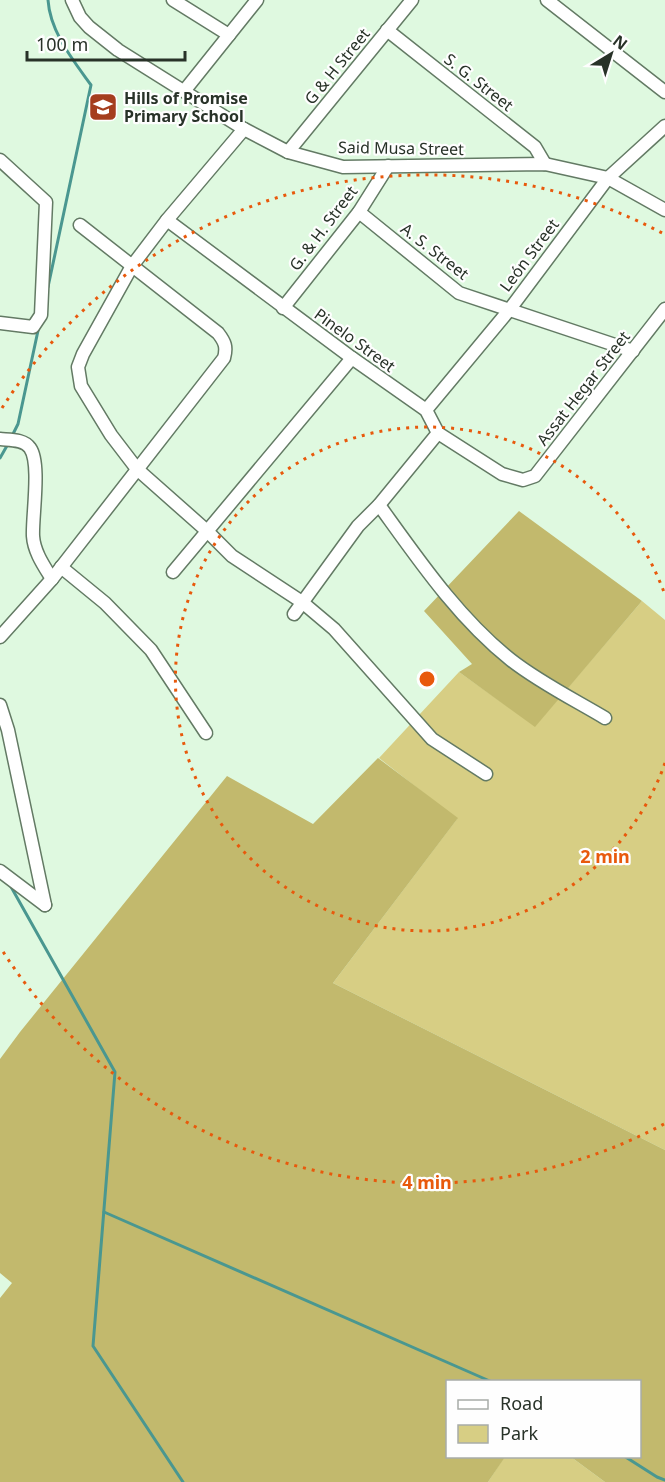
<svg xmlns="http://www.w3.org/2000/svg" width="665" height="1482" font-family="'Noto Sans',sans-serif">
  <style>
    .green { fill: #d7ce84 }
    .forest { fill: #c2b96d }
    .lines { fill: none; stroke-linecap: round; stroke-linejoin: round }
    .stream { stroke: #4a9790; stroke-width: 3 }
    .street-casing { stroke: #637a64; stroke-width: 15 }
    .street { stroke: #fff; stroke-width: 12 }
    .ring { fill: none; stroke: #e8590c; stroke-width: 3; stroke-dasharray: 3 6 }
    .labels { text-anchor: middle; stroke-width: 4.5; stroke-linejoin: round; paint-order: stroke }
    .street-label { font-size: 16px; fill: #283228; stroke: #fefefe }
    .poi-label { font-size: 16px; font-weight: bold; fill: #283228; stroke: #fefefe; text-anchor: start }
    .centre { fill: #e8590c; stroke: #fefefe; stroke-width: 3 }
    .ring-label { font-size: 18px; text-anchor: middle; font-weight: bold; fill: #e8590c; stroke: #fefefe; stroke-width: 4.5; stroke-linejoin: round; paint-order: stroke }
  </style>
  <rect width="100%" height="100%" fill="#dff9e0"/>
  <g class="green">
    <path d="M 642,601 L 665,620 L 665,1150 L 333,983 L 457,819 L 379,758 L 459,672 L 535,726 Z"/>
    <path d="M 505,1456 L 571,1457 L 605,1482 L 488,1482 Z"/>
  </g>
  <g class="forest">
    <path d="M 519,511 L 642,601 L 535,727 L 459,672 L 472,664 L 424,611 Z"/>
    <path d="M 378,758 L 458,818 L 333,983 L 665,1150 L 665,1482 L 605,1482 L 571,1457 L 640,1456 L 640,1382 L 448,1382 L 448,1456 L 505,1457 L 488,1482 L 0,1482 L 0,1298 L 12,1283 L 0,1273 L 0,1059 L 20,1032 L 227,776 L 313,824 Z"/>
  </g>
  <g class="lines">
    <g class="stream">
      <path d="M 48,287 L 91,85 C 73,60 50,32 48,0"/>
      <path d="M 12,436 L 18,424 L 39,326"/>
      <path d="M 0,458 L 8,444"/>
      <path d="M 10,885 L 115,1072 L 93,1346 L 183,1482"/>
      <path d="M 104,1212 L 492,1382"/>
      <path d="M 624,1456 L 657,1477 L 665,1480"/>
    </g>
    <g class="street-casing">
      <g id="street">
        <path d="M 72,0 L 80,17 L 89,27 L 118,50 L 244,129 L 288,152 L 343,167 L 545,164 L 608,178 L 665,210"/>
        <path d="M 173,0 L 229,35"/>
        <path d="M 547,0 L 665,92"/>
        <path d="M 387,30 L 535,147 L 545,164"/>
        <path d="M 185,90 L 257,0"/>
        <path d="M 244,129 L 167,220 L 132,266 L 83,354 L 78,367 L 81,386 L 111,435 L 137,469 L 207,531 L 232,556 L 302,602 L 334,629 L 432,739 L 486,774"/>
        <path d="M 288,152 L 412,0"/>
        <path d="M 0,160 L 46,202 L 41,315 L 33,327 L 0,323"/>
        <path d="M 359,212 L 459,293 L 633,351"/>
        <path d="M 167,220 L 352,358 L 426,410 L 438,433 L 502,474 L 523,480 L 535,476 L 665,309"/>
        <path d="M 283,308 L 359,212 L 388,166"/>
        <path d="M 426,410 L 510,309 L 608,178 L 665,126"/>
        <path d="M 0,439 C 10,440 24,439 30,448 C 41,463 32,517 33,536 C 34,552 44,566 52,579"/>
        <path d="M 379,505 C 418,559 458,618 511,660 C 539,682 573,699 605,718"/>
        <path d="M 61,567 L 105,603 L 151,650 L 206,733"/>
        <path d="M 173,572 L 352,358"/>
        <path d="M 294,614 L 358,526 L 379,505 L 438,433"/>
        <path d="M 0,637 L 52,579 L 224,358 C 227,347 225,342 218,333 L 80,225"/>
        <path d="M 0,705 L 8,730 L 45,905"/>
        <path d="M 0,871 L 45,905"/>
      </g>
    </g>
    <use href="#street" class="street"/>
  </g>
  <g class="ring">
    <path d="M665 763A252 252 0 1 1 665 595"/>
    <path d="M664 1124A504 504 0 0 1 2 950M2 408A504 504 0 0 1 664 234"/>
  </g>
  <defs>
    <g id="school-square" transform="scale(1.5)"><rect x="-9" y="-9" width="18" height="18" rx="4" fill="#a53e1e" stroke="#fefefe"/><path d="M0-5L7-2L0 1L-7-2ZM-4 1L0 2.5L4 1V4Q0 6-4 4Z" fill="#fff"/></g>
  </defs>
  <g fill-rule="evenodd">
    <use href="#school-square" x="103" y="107"/>
  </g>
  <g class="labels">
    <g class="street-label">
      <text transform="translate(337 66) rotate(-51)" y="6">G &amp; H Street</text>
      <text transform="translate(479 82) rotate(38)" y="6">S. G. Street</text>
      <text transform="translate(401 148) rotate(1)" y="6">Said Musa Street</text>
      <text transform="translate(323 228) rotate(-53)" y="6">G. &amp; H. Street</text>
      <text transform="translate(435 251) rotate(38)" y="6">A. S. Street</text>
      <text transform="translate(529 255) rotate(-53)" y="6">León Street</text>
      <text transform="translate(355 340) rotate(36)" y="6">Pinelo Street</text>
      <text transform="translate(583 388) rotate(-52)" y="6">Assat Hegar Street</text>
    </g>
    <g class="poi-label">
      <text x="124" y="104">Hills of Promise<tspan x="124" dy="18">Primary School</tspan></text>
    </g>
  </g>
  <circle cx="427" cy="679" r="9" class="centre"/>
  <g class="ring-label">
    <text x="605" y="863">2 min</text>
    <text x="427" y="1189">4 min</text>
  </g>
  <rect x="446" y="1380" width="195" height="78" fill="#fefefe" stroke="#a8aca8" stroke-width="1.5"/>
  <rect x="458" y="1400" width="30" height="9" fill="#ffffff" stroke="#a8aca8" stroke-width="1.5"/>
  <text x="500" y="1410" font-size="18" fill="#283228">Road</text>
  <rect x="458" y="1425" width="30" height="18" fill="#d7ce84" stroke="#a8aca8" stroke-width="1.5"/>
  <text x="500" y="1440" font-size="18" fill="#283228">Park</text>
  <g transform="translate(611 54) rotate(38)" stroke="#fefefe" stroke-width="4.5" paint-order="stroke">
  <path d="M0-4.5L10 22L0 15L-10 22Z" fill="#283228"/>
  <text y="-9" font-size="16" font-weight="bold" text-anchor="middle" fill="#283228">N</text>
  </g>
  <path d="M27 51v9h158v-9" fill="none" stroke="#283228" stroke-width="3"/>
  <text x="36" y="51" font-size="18" fill="#283228" stroke="#fefefe" stroke-width="4.5" paint-order="stroke">100 m</text>
</svg>
